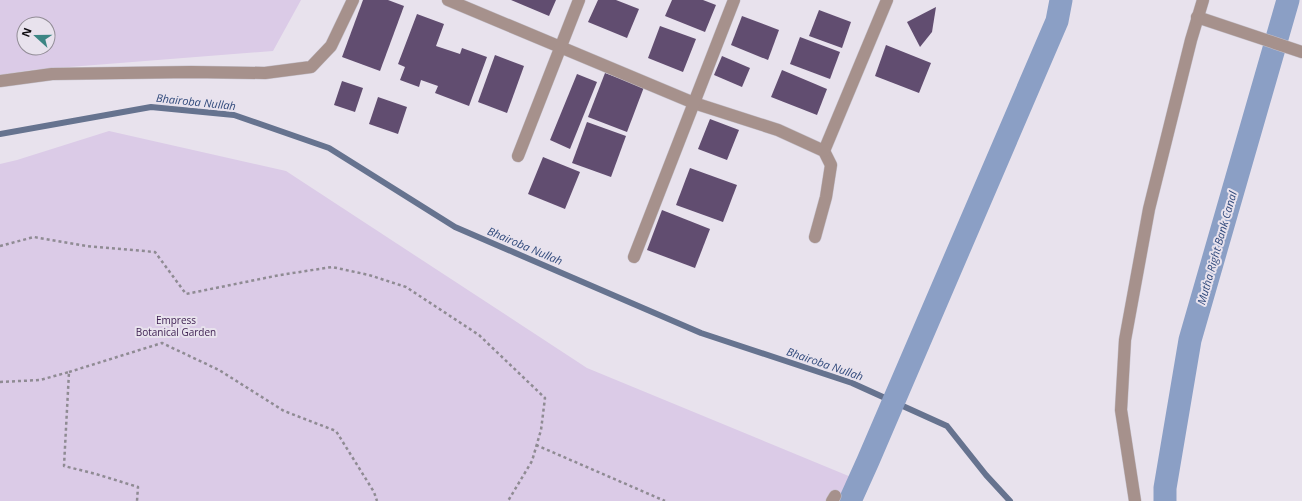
<svg xmlns="http://www.w3.org/2000/svg" width="1302" height="501" font-family="'Open Sans',sans-serif">
  <style>
    .green { fill: #dbcbe7; fill-rule: evenodd }
    .lines { fill: none; stroke-linecap: round; stroke-linejoin: round }
    .stream { stroke: #66738f; stroke-width: 6 }
    .canal { stroke: #8b9fc5; stroke-width: 23 }
    .building { fill: #614d70 }
    .minor-casing { stroke: #c5c0ca; stroke-width: 13 }
    .path { stroke: #8f8b93; stroke-width: 2.5; stroke-dasharray: 3 3; stroke-linecap: butt }
    .minor { stroke: #a6918c; stroke-width: 12 }
    .labels { text-anchor: middle; stroke-width: 4; stroke-linejoin: round; paint-order: stroke }
    .park-label { font-size: 10px; fill: #402354; stroke: #e8e2ed }
    .water-label { font-size: 11px; font-style: italic; fill: #314a7c; stroke: #e8e2ed }
  </style>
  <rect width="100%" height="100%" fill="#e8e2ed"/>
  <g class="green">
    <path d="M 0,0 L 301,0 L 273,51 L 31,70 L 0,75 ZM 24,24 L 48,24 L 48,48 L 24,48 Z"/>
    <path d="M 109,131 L 286,171 L 587,368 L 851,477 L 840,501 L 0,501 L 0,164 L 17,160 Z"/>
  </g>
  <g class="lines">
    <path class="stream" d="M 0,134 L 151,107 L 234,115 L 329,148 L 455,227 L 701,333 L 852,383 L 947,426 L 986,475 L 1010,501"/>
    <g class="canal">
      <path d="M 850,501 L 868,461 L 1057,21 L 1061,0"/>
      <path d="M 1165,501 L 1165,488 L 1190,340 L 1288,0"/>
    </g>
  </g>
  <g class="building">
    <path d="M 363,0 L 388,0 L 404,6 L 380,71 L 342,57 Z"/>
    <path d="M 511,0 L 556,0 L 549,16 Z"/>
    <path d="M 598,0 L 616,0 L 639,9 L 627,38 L 588,22 Z"/>
    <path d="M 672,0 L 703,0 L 716,5 L 705,32 L 665,16 Z"/>
    <path d="M 936,7 L 932,32 L 920,47 L 907,22 Z"/>
    <path d="M 819,10 L 851,22 L 842,48 L 809,36 Z"/>
    <path d="M 417,14 L 444,24 L 436,46 L 460,54 L 462,48 L 487,57 L 469,106 L 435,93 L 438,86 L 421,80 L 419,87 L 400,80 L 405,67 L 398,64 Z"/>
    <path d="M 742,16 L 779,30 L 768,60 L 731,45 Z"/>
    <path d="M 660,26 L 696,39 L 683,72 L 648,58 Z"/>
    <path d="M 800,37 L 840,52 L 830,79 L 790,64 Z"/>
    <path d="M 886,45 L 931,63 L 919,93 L 875,76 Z"/>
    <path d="M 495,55 L 524,66 L 507,113 L 478,102 Z"/>
    <path d="M 722,56 L 750,68 L 742,87 L 714,75 Z"/>
    <path d="M 782,70 L 827,89 L 817,115 L 771,97 Z"/>
    <path d="M 605,73 L 644,87 L 627,132 L 588,117 Z"/>
    <path d="M 577,74 L 597,82 L 570,149 L 550,140 Z"/>
    <path d="M 342,81 L 363,88 L 355,112 L 334,105 Z"/>
    <path d="M 378,97 L 407,107 L 398,134 L 369,124 Z"/>
    <path d="M 710,119 L 739,130 L 727,160 L 698,149 Z"/>
    <path d="M 587,122 L 626,136 L 611,177 L 572,163 Z"/>
    <path d="M 543,157 L 580,172 L 565,209 L 528,194 Z"/>
    <path d="M 690,168 L 737,185 L 723,222 L 676,205 Z"/>
    <path d="M 662,210 L 710,229 L 695,268 L 647,250 Z"/>
  </g>
  <g class="lines">
    <g class="minor-casing">
      <g id="minor">
        <path d="M 448,0 L 694,103 L 778,130 L 824,151 L 831,165 L 826,197 L 815,237"/>
        <path d="M 1197,17 L 1302,52"/>
        <path d="M 0,81 L 52,74 L 191,72 L 265,73 L 311,67 L 331,46 L 353,0"/>
        <path d="M 824,151 L 887,0"/>
        <path d="M 518,156 L 579,0"/>
        <path d="M 634,257 L 734,0"/>
        <path d="M 832,501 L 835,496"/>
        <path d="M 1135,501 L 1121,410 L 1125,340 L 1149,209 L 1191,40 L 1203,0"/>
      </g>
    </g>
    <g class="path">
      <path d="M 0,246 L 34,237 L 86,246 L 155,252 L 186,294 L 280,275 L 332,267 L 369,275 L 406,287 L 479,335 L 545,398 L 541,430 L 532,461 L 508,501"/>
      <path d="M 69,372 L 162,343 L 219,370 L 284,411 L 336,431 L 374,492 L 377,501"/>
      <path d="M 0,382 L 40,380 L 69,372 L 64,466 L 96,474 L 138,487 L 137,501"/>
      <path d="M 536,445 L 665,501"/>
    </g>
    <use href="#minor" class="minor"/>
  </g>
  <g class="labels">
    <g class="park-label">
      <text x="176" y="324">Empress<tspan x="176" dy="12">Botanical Garden</tspan></text>
    </g>
    <g class="water-label">
      <text transform="translate(196 102) rotate(6)" y="4">Bhairoba Nullah</text>
      <text transform="translate(525 246) rotate(23)" y="4">Bhairoba Nullah</text>
      <text transform="translate(1217 248) rotate(-74)" y="4">Mutha Right Bank Canal</text>
      <text transform="translate(825 364) rotate(19)" y="4">Bhairoba Nullah</text>
    </g>
  </g>
  <g transform="translate(36 36) rotate(291)"><circle r="19" fill="#e8e2ed" stroke="#918c95"/>
  <path d="M0-3L7 15L0 10L-7 15Z" fill="#3c8584"/>
  <text y="-6" font-size="11" font-weight="bold" text-anchor="middle" fill="#0e0c10">N</text>
  </g>
</svg>
